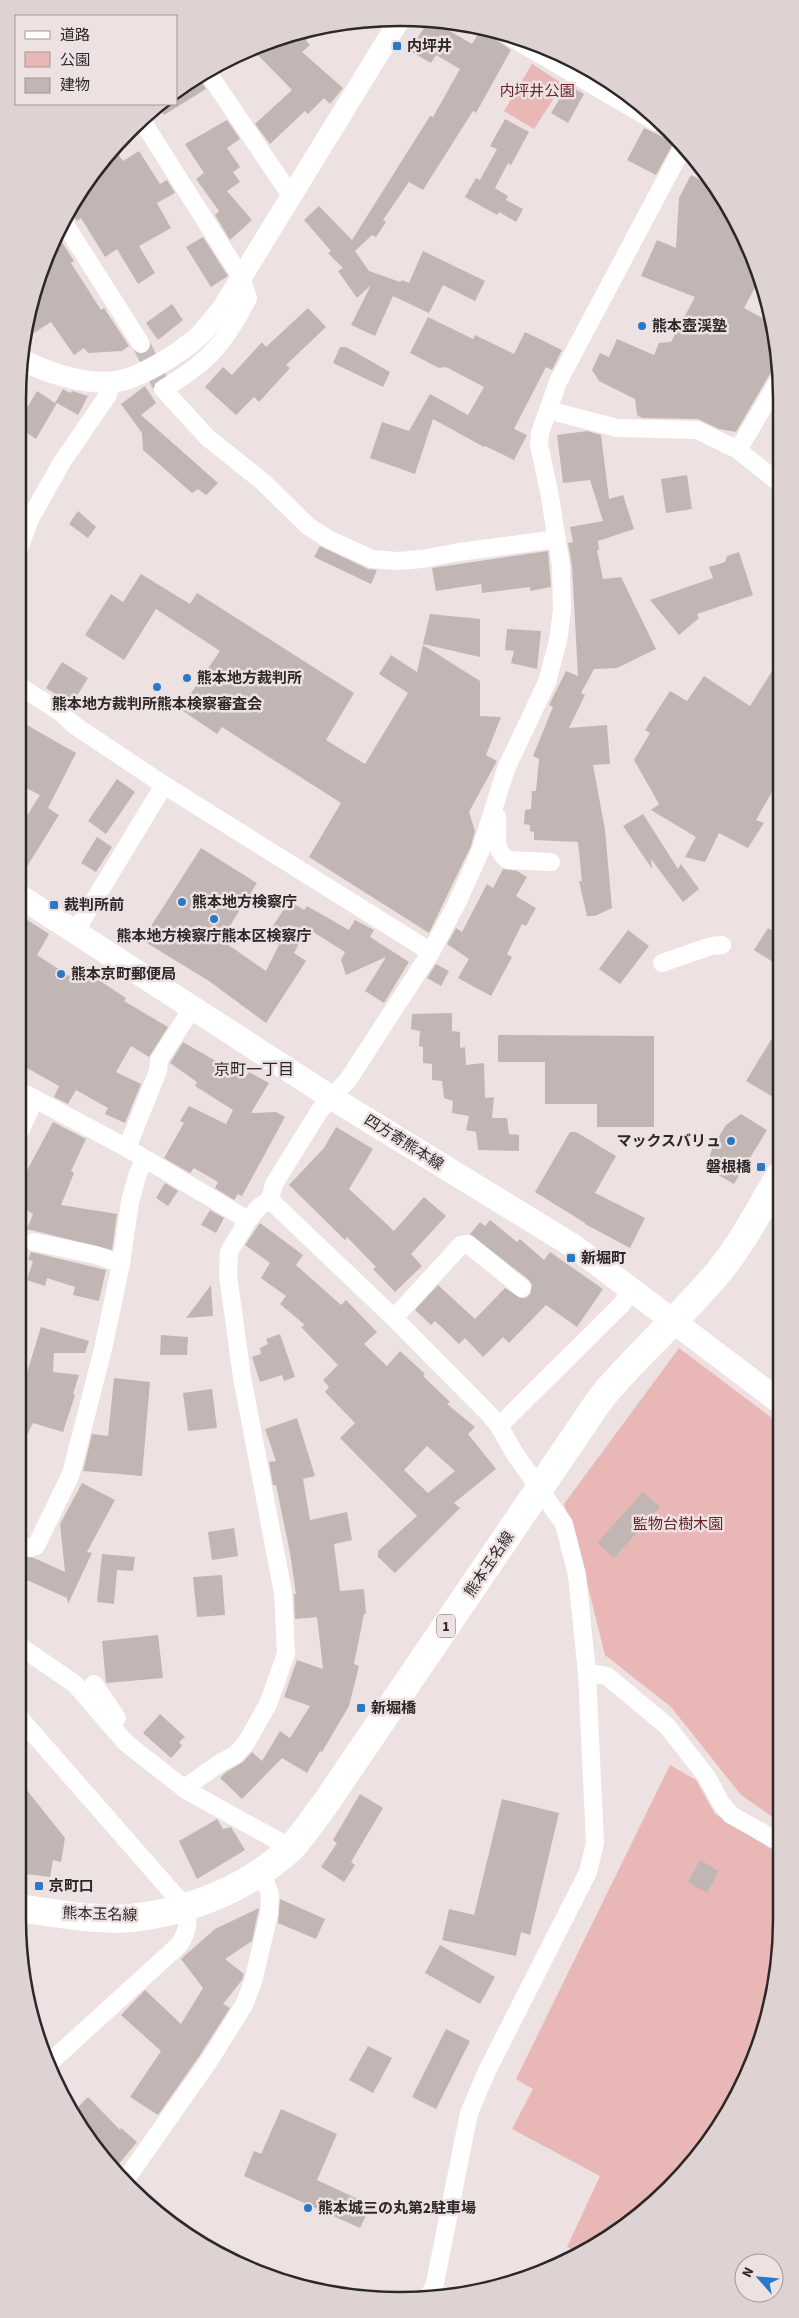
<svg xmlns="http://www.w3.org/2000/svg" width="799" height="2318" font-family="'Source Sans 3','Noto Sans JP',sans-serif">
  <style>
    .green { fill: #e9b7b6 }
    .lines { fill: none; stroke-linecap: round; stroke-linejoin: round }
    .stream { stroke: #6d829b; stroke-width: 5.5 }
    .building { fill: #c2b6b5; fill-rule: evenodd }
    .minor-tunnel { stroke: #c7bcbc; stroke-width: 18; stroke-dasharray: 18 9; stroke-linecap: butt }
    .minor { stroke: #fff; stroke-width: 18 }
    .tertiary { stroke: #fff; stroke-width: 21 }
    .secondary { stroke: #fff; stroke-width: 24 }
    .primary { stroke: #fff; stroke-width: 28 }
    .poi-dot { fill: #2a78c8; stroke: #eee1e1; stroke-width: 2 }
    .labels { text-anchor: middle; stroke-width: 5; stroke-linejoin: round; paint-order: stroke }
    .shield { fill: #eee1e1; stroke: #676060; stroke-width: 1 }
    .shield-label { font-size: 14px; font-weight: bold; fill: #2d2828 }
    .poi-label { font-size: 15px; font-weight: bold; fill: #2d2828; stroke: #eee1e1; text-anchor: start }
    .park-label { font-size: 15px; fill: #652428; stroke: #eee1e1 }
    .street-label { font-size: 15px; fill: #2d2828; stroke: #eee1e1 }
    .neighbourhood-label { font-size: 16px; fill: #2d2828; stroke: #eee1e1 }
    .rim { fill: none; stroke: #2d2828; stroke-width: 2.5 }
  </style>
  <rect width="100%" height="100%" fill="#eee1e1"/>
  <g class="green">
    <path d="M 532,64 L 563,84 L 534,129 L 504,111 Z"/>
    <path d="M 679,1348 L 780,1424 L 781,1823 L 741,1795 L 671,1707 L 605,1655 L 575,1534 L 564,1504 Z"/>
    <path d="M 670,1765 L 696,1780 L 715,1814 L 781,1855 L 781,1919 L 769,2017 L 717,2131 L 670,2188 L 612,2236 L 577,2252 L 567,2247 L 600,2176 L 512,2129 L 533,2089 L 516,2079 Z"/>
  </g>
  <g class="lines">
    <path class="stream" d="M 778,1241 L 780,1242"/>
  </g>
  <g class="building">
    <path d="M 429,19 L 472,44 L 481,29 L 511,50 L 476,113 L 473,111 L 423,190 L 409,182 L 383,220 L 386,222 L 376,237 L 372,235 L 355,251 L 369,271 L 400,282 L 402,280 L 409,283 L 423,251 L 485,281 L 475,301 L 443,285 L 429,313 L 393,296 L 375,336 L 351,325 L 371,285 L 357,298 L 338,271 L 343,268 L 328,253 L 331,251 L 304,220 L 319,206 L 352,240 L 430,116 L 433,117 L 460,69 L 436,55 L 431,63 L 410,51 Z"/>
    <path d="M 315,29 L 306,41 L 310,45 L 302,52 L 343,88 L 330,104 L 324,98 L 308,114 L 305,111 L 270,144 L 255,124 L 292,90 L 252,49 L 276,38 Z"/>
    <path d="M 198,76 L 206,89 L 164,115 L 157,105 L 176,104 L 176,92 Z"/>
    <path d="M 568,85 L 584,94 L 568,123 L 551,113 Z"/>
    <path d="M 505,119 L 529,132 L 511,165 L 508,163 L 495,188 L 508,196 L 506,200 L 523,209 L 516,222 L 499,212 L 497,215 L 465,197 L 476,178 L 480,180 L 497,149 L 490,146 Z"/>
    <path d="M 227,120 L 240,139 L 227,148 L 240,167 L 233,172 L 240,182 L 227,191 L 252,220 L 230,240 L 215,215 L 219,211 L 196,179 L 204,173 L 185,144 Z"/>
    <path d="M 644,128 L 674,142 L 656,175 L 627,160 Z"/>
    <path d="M 114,148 L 123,161 L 139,151 L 160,184 L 167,180 L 175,193 L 157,203 L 171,228 L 139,246 L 155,273 L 138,284 L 117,249 L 105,257 L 81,218 L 77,221 L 69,210 L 96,167 Z"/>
    <path d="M 691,175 L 712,186 L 742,231 L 758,282 L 744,308 L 770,322 L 778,349 L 778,360 L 736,432 L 719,429 L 698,419 L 642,418 L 637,415 L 635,399 L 599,381 L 592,370 L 600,353 L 609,357 L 617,339 L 654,355 L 659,343 L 671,342 L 695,297 L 641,276 L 657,240 L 676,248 L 679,198 Z"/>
    <path d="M 56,233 L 74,261 L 71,263 L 101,310 L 104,308 L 129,346 L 122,351 L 88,353 L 84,348 L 74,355 L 51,322 L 26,338 L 30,301 Z"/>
    <path d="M 203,237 L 228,276 L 211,287 L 186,247 Z"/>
    <path d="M 172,304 L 183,320 L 158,340 L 146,323 Z"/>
    <path d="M 308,308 L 326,327 L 286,365 L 290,368 L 259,402 L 254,397 L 236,415 L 205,387 L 223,367 L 232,375 L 262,342 L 266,347 Z"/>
    <path d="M 428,317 L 473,339 L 475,335 L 514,354 L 525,332 L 562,350 L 552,370 L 546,367 L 514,429 L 527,435 L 514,460 L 485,446 L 484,447 L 433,419 L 415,474 L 370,458 L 382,422 L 409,431 L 430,394 L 468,415 L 484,387 L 446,367 L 439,368 L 410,353 Z"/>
    <path d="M 340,347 L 346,347 L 390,372 L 383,387 L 333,363 Z"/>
    <path d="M 145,386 L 156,403 L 141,415 L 218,483 L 206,495 L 198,489 L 192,493 L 143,450 L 142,433 L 121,404 Z"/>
    <path d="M 63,389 L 70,393 L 72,391 L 88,396 L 78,415 L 57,403 L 36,439 L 18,427 L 18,423 L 37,391 L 55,403 Z"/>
    <path d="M 587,431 L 601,435 L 609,499 L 623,495 L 634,529 L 598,541 L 599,550 L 597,550 L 603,579 L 621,577 L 656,649 L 617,668 L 594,669 L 581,693 L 585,695 L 569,728 L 607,725 L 610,764 L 593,765 L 605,830 L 612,908 L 595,916 L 587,916 L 579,881 L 582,881 L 578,842 L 534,840 L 534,832 L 530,831 L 530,825 L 524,824 L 525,810 L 531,809 L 532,791 L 536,791 L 539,759 L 533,756 L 553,707 L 549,705 L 566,671 L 578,676 L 572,566 L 568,543 L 573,542 L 570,527 L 603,521 L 590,480 L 563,483 L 557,435 Z"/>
    <path d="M 687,475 L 692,509 L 666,513 L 661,479 Z"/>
    <path d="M 78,511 L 96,527 L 88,538 L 69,524 Z"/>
    <path d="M 320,546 L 368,569 L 377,570 L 371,584 L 314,557 Z"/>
    <path d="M 548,551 L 551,587 L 530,591 L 530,587 L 482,593 L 481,584 L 436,591 L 432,568 Z"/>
    <path d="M 739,552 L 753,595 L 697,614 L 699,618 L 679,635 L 650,600 L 713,578 L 709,567 L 725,562 L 727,556 Z"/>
    <path d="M 141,574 L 190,604 L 197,593 L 354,693 L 326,740 L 365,764 L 408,693 L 379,674 L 391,655 L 417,672 L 423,645 L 480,681 L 480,716 L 501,717 L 486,755 L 497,761 L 469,812 L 475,831 L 471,846 L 429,933 L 309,857 L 341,803 L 222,727 L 217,734 L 180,709 L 220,651 L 156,609 L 124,660 L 85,635 L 111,594 L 123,602 Z"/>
    <path d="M 430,614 L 480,619 L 480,657 L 423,644 Z"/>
    <path d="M 507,629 L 541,631 L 537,669 L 511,663 L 514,651 L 505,650 Z"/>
    <path d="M 779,660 L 779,780 L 756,820 L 764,823 L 748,848 L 719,833 L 705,862 L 685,857 L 696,837 L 651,810 L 659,804 L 634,760 L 650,733 L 645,730 L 670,691 L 687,701 L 704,676 L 750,706 Z"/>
    <path d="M 62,662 L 88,678 L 72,704 L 46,688 Z"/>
    <path d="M 18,720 L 76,753 L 48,808 L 59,815 L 18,881 L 18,830 L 40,795 L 18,784 Z"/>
    <path d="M 117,779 L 135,792 L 106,834 L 88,821 Z"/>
    <path d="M 643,814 L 678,869 L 681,864 L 699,889 L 683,902 L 651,859 L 652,869 L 623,826 Z"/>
    <path d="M 97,837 L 112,847 L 96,872 L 81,863 Z"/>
    <path d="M 201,848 L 257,883 L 221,940 L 266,971 L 279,945 L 266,937 L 289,901 L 304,910 L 307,906 L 349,930 L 355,920 L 374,930 L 370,937 L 409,962 L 384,1003 L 365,991 L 386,957 L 346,975 L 341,960 L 345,952 L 307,928 L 294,953 L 306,961 L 266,1023 L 209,981 L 142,940 Z"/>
    <path d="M 503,869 L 517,871 L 527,877 L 516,896 L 536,908 L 526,926 L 522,924 L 507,954 L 512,957 L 491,996 L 458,978 L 469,959 L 447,944 L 456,928 L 462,932 L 487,884 L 493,888 Z"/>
    <path d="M 18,914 L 49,934 L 37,955 L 72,978 L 79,967 L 126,998 L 124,1001 L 168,1027 L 149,1057 L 131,1046 L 116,1072 L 141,1084 L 125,1123 L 105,1114 L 108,1108 L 76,1090 L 68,1104 L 54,1097 L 59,1086 L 18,1063 Z"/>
    <path d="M 768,928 L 779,934 L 779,966 L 754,950 Z"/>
    <path d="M 628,930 L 649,946 L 620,984 L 599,969 Z"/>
    <path d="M 436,964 L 449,971 L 441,986 L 427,978 Z"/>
    <path d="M 452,1013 L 452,1031 L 460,1032 L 460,1048 L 465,1047 L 466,1065 L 484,1063 L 485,1098 L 494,1097 L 492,1118 L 507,1118 L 509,1134 L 519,1135 L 519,1151 L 478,1150 L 476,1132 L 466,1130 L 469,1116 L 452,1113 L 453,1101 L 444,1098 L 442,1081 L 432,1080 L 432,1064 L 423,1063 L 423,1047 L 419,1046 L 420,1031 L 411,1029 L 412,1014 Z"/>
    <path d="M 780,1025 L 780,1101 L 746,1081 Z"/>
    <path d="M 498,1035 L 654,1036 L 654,1127 L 597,1127 L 597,1104 L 545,1104 L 545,1062 L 498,1062 Z"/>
    <path d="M 183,1042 L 245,1078 L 249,1072 L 269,1083 L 251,1113 L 276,1112 L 285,1117 L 242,1196 L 238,1194 L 234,1200 L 215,1188 L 218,1182 L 194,1168 L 190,1173 L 164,1158 L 184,1123 L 180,1121 L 189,1106 L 226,1124 L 233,1110 L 195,1086 L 197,1082 L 170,1063 Z"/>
    <path d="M 741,1114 L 767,1130 L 734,1184 L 706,1168 L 713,1146 L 726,1125 Z"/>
    <path d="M 53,1122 L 86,1139 L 71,1171 L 74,1173 L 61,1205 L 117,1214 L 112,1250 L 27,1229 L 33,1214 L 18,1205 L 18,1172 L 24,1176 Z"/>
    <path d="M 336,1127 L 373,1149 L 349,1189 L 394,1231 L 424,1197 L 446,1216 L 411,1254 L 422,1266 L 395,1292 L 373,1269 L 376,1267 L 347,1237 L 345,1240 L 289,1185 L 324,1148 Z"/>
    <path d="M 570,1132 L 576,1132 L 616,1156 L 595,1193 L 645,1218 L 630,1248 L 585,1224 L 585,1223 L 535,1192 Z"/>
    <path d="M 165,1183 L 178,1191 L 168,1206 L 156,1198 Z"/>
    <path d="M 210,1210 L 224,1218 L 216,1233 L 201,1225 Z"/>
    <path d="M 490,1220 L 517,1242 L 520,1239 L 544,1260 L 550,1252 L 603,1289 L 577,1327 L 546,1305 L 509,1343 L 503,1337 L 483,1357 L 465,1338 L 459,1344 L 435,1321 L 431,1325 L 415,1310 L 438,1285 L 475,1319 L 505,1288 L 520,1298 L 526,1298 L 530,1294 L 532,1285 L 529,1280 L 470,1234 L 480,1222 L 485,1226 Z"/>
    <path d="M 260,1223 L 303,1255 L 296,1265 L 341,1305 L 346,1300 L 377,1332 L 364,1344 L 387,1366 L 400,1351 L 425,1374 L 423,1376 L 450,1402 L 447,1404 L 475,1427 L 468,1434 L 496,1469 L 454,1503 L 460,1508 L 395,1573 L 378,1557 L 378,1551 L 417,1516 L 340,1438 L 355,1423 L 325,1392 L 329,1387 L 323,1380 L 338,1365 L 301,1327 L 305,1325 L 280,1304 L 286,1296 L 261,1278 L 270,1263 L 245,1245 ZM 427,1446 L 455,1471 L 428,1493 L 404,1470 Z"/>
    <path d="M 31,1252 L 106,1270 L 99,1301 L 73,1295 L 75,1287 L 47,1278 L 45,1286 L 27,1280 L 33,1261 L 28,1260 Z"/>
    <path d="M 211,1285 L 213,1316 L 186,1318 L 202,1297 Z"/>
    <path d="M 41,1327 L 89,1341 L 85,1353 L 54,1353 L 53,1372 L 79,1375 L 73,1394 L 75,1395 L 63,1432 L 33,1423 L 18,1453 L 18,1376 L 25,1379 Z"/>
    <path d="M 280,1334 L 295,1377 L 284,1381 L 282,1375 L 260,1382 L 252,1357 L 261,1354 L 260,1348 L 268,1344 L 266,1339 Z"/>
    <path d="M 161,1335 L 188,1337 L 187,1355 L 160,1355 Z"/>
    <path d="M 114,1378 L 150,1382 L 142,1476 L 83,1471 L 92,1434 L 108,1436 Z"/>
    <path d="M 212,1389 L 217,1428 L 188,1431 L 183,1393 Z"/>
    <path d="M 297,1418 L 315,1476 L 303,1479 L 310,1520 L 347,1512 L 352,1540 L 334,1544 L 340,1591 L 364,1589 L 366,1614 L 364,1614 L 354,1664 L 359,1666 L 349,1706 L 322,1752 L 320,1751 L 307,1773 L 282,1758 L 242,1799 L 220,1778 L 226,1772 L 243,1762 L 252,1752 L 262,1761 L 280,1731 L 290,1738 L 310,1706 L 284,1697 L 297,1660 L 323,1669 L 317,1617 L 295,1619 L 294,1594 L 296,1594 L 290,1553 L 276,1485 L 273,1485 L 269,1462 L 276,1461 L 265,1429 Z"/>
    <path d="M 82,1483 L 115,1500 L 87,1552 L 92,1553 L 68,1604 L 67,1598 L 18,1576 L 18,1555 L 34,1558 L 65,1572 L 60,1524 Z"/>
    <path d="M 643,1492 L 660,1507 L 614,1558 L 597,1543 Z"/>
    <path d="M 234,1528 L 238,1556 L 212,1560 L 208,1532 Z"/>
    <path d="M 102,1554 L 135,1557 L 133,1571 L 117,1570 L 114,1604 L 97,1602 Z"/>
    <path d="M 222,1575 L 225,1615 L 197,1617 L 193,1577 Z"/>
    <path d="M 158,1635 L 163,1678 L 106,1683 L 102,1641 Z"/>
    <path d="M 160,1714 L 185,1737 L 179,1742 L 182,1746 L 171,1758 L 143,1733 Z"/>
    <path d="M 18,1779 L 65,1838 L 61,1862 L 53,1860 L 50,1877 L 18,1873 Z"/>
    <path d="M 360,1794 L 383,1808 L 351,1862 L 355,1865 L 344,1882 L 321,1867 L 337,1843 L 333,1840 Z"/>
    <path d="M 502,1799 L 559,1813 L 530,1935 L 521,1932 L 516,1956 L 442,1940 L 449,1909 L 474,1915 Z"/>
    <path d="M 217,1819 L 223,1829 L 231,1827 L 245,1850 L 197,1879 L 179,1841 Z"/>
    <path d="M 700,1860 L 719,1871 L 707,1893 L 688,1882 Z"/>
    <path d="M 280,1899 L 325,1919 L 316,1939 L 278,1923 Z"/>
    <path d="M 259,1908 L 252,1941 L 225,1959 L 244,1974 L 242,1980 L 223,2004 L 230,2008 L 200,2055 L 158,2115 L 130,2097 L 161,2051 L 121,2015 L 145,1990 L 181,2024 L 203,1988 L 181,1959 L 215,1929 Z"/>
    <path d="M 440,1945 L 495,1977 L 480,2004 L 425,1973 Z"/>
    <path d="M 446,2029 L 470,2041 L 436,2109 L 412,2097 Z"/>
    <path d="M 368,2046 L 392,2058 L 373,2093 L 349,2080 Z"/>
    <path d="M 88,2097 L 120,2130 L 121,2128 L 137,2142 L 113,2171 L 75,2110 Z"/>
    <path d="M 281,2109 L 337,2134 L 317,2180 L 371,2205 L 360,2228 L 244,2176 L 254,2151 L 261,2154 Z"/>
  </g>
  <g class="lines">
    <path class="minor-tunnel" d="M 141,344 L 163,389"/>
    <g class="minor">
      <path d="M 502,32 L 656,122"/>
      <path d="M 206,70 L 292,197"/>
      <path d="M 141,119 L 241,277 L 248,298 C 225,344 207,363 163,389 L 208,438 L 262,481 L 308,526 L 328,539 L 372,559 L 397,561 L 422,559 L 459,552 L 557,539"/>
      <path d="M 63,221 L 141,344"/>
      <path d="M 548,410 L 617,428 L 697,430 L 738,450 L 778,382"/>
      <path d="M 738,450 L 778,482"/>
      <path d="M 18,551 L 30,519 L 62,462 L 108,395 L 111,382"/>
      <path d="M 18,685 L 60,712 L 74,725 L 164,785 L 431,952"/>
      <path d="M 494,815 L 497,817 C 498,832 493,851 508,860 L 551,862"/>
      <path d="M 75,932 L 164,785"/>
      <path d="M 662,963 L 711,946 L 722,945"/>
      <path d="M 18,1090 L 127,1148 L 248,1220"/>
      <path d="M 18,1135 L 35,1099"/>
      <path d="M 127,1148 L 158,1071 L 159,1060 L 193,1007"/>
      <path d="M 270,1200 L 394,1318 L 487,1412 L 499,1426 L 515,1454 L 564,1524 L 577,1575 L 587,1673 L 595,1843 L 588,1872 L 487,2071 L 469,2113 L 435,2283 L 428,2299"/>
      <path d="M 270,1200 L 274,1184 L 320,1110 L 348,1080 L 431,952 L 458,901 L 480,852 L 506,769 L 547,682 L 558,641 L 562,610 L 561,566 L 549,491 L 539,445 L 540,433 L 558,382 L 684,145"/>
      <path d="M 34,1242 L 96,1255 L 121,1264"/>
      <path d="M 394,1318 L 461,1245 L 468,1244 L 522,1288"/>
      <path d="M 499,1426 L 622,1304 L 631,1289"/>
      <path d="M 18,1544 L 30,1548 L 36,1546 L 71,1474 L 103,1349 L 121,1264 L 130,1202 L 138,1173 L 145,1160"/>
      <path d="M 18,1645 L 75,1684 L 126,1743 L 186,1790 L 291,1848"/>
      <path d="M 587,1673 L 607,1676 L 667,1726 L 707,1777 L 721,1803 L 731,1815 L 781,1843"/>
      <path d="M 94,1684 L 117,1718"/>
      <path d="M 18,1716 L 186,1908 C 189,1923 188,1931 179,1945 L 47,2065"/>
      <path d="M 186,1790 L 190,1784 L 220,1763 L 235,1755 L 246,1743 L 268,1704 L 286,1654 L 283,1593 L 242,1377 L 228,1275 L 229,1252 L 248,1220 L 259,1207 L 270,1200"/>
      <path d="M 124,2182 L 209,2061 L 244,2005 L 253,1982 L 269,1914 L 270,1894 L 261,1871"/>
    </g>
    <path class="tertiary" d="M 23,360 C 46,373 84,384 111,382 C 137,381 180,353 199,336 C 207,328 214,318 222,309 L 400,19"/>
    <path class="secondary" d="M 18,895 L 332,1098 L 575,1247 L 780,1402"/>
    <path class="primary" d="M 18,1908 C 55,1913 94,1921 131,1918 C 189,1912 248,1888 290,1849 C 303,1836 314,1818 325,1804 L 601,1398 C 637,1354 680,1318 716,1275 C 742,1245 760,1208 780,1175"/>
  </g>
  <g class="poi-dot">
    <rect x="392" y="41" width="10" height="10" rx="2.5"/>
    <circle cx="642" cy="326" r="5"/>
    <circle cx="187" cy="678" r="5"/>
    <circle cx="157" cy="687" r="5"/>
    <circle cx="182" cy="902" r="5"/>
    <rect x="49" y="900" width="10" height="10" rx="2.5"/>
    <circle cx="214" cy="919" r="5"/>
    <circle cx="61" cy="974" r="5"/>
    <circle cx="731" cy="1141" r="5"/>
    <rect x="756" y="1162" width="10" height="10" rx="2.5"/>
    <rect x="566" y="1253" width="10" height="10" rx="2.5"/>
    <rect x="356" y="1703" width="10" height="10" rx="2.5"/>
    <rect x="34" y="1881" width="10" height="10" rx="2.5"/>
    <circle cx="308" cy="2208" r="5"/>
  </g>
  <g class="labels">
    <rect class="shield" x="437" y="1614.5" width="18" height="23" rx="4"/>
    <g class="shield-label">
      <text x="446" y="1631">1</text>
    </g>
    <g class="poi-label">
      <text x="407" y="51">内坪井</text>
      <text x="652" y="331">熊本壺渓塾</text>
      <text x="197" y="683">熊本地方裁判所</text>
      <text x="157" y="709" text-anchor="middle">熊本地方裁判所熊本検察審査会</text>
      <text x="192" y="907">熊本地方検察庁</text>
      <text x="64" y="910">裁判所前</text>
      <text x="214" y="941" text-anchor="middle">熊本地方検察庁熊本区検察庁</text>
      <text x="71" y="979">熊本京町郵便局</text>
      <text x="721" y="1146" text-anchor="end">マックスバリュ</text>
      <text x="751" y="1172" text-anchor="end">磐根橋</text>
      <text x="581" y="1263">新堀町</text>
      <text x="371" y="1713">新堀橋</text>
      <text x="49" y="1891">京町口</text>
      <text x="318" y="2213">熊本城三の丸第2駐車場</text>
    </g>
    <g class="park-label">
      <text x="537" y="96">内坪井公園</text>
      <text x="678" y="1529">監物台樹木園</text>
    </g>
    <g class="street-label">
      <text transform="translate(404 1142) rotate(32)" y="5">四方寄熊本線</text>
      <text transform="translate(489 1564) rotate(-56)" y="5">熊本玉名線</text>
      <text transform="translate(100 1914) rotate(2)" y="5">熊本玉名線</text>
    </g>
    <g class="neighbourhood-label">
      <text x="254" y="1075">京町一丁目</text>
    </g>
  </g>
  <path d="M0 0H799V2318H0ZM399 26H400A373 373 0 0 1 773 399V1919A373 373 0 0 1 400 2292H399A373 373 0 0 1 26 1919V399A373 373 0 0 1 399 26Z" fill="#dfd2d2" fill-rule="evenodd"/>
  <path class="rim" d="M399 26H400A373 373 0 0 1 773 399V1919A373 373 0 0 1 400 2292H399A373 373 0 0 1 26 1919V399A373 373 0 0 1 399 26Z"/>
  <rect x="15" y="15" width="162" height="90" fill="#eee1e1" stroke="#a19797"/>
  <rect x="25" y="31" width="25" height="8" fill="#ffffff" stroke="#a19797"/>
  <text x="60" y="40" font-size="15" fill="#2d2828">道路</text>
  <rect x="25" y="52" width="25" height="15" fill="#e9b7b6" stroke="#a19797"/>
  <text x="60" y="65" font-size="15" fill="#2d2828">公園</text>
  <rect x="25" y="78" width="25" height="15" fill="#c2b6b5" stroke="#a19797"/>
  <text x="60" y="90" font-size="15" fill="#2d2828">建物</text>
  <g transform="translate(759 2278) rotate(297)"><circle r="24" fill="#eee1e1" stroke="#a19797"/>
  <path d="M0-4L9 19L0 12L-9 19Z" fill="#2a78c8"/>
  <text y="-8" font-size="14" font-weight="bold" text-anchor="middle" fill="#2d2828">N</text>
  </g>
</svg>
